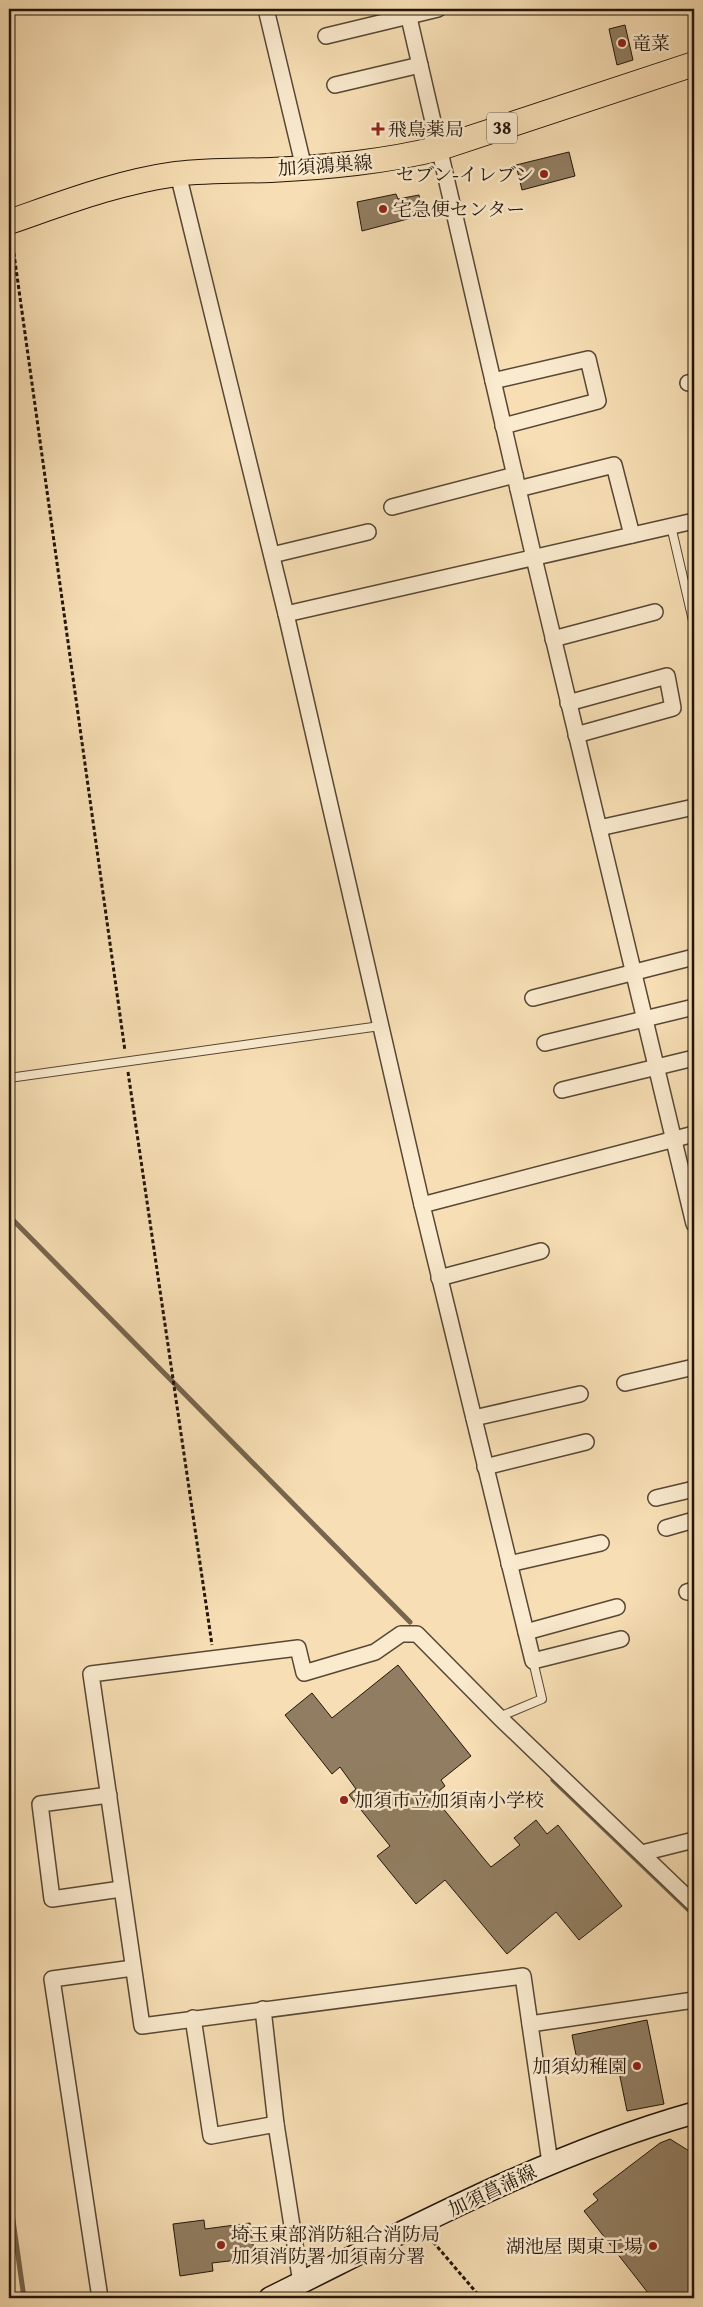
<svg xmlns="http://www.w3.org/2000/svg" width="703" height="2307" font-family="'Gentium Book Plus','Noto Serif JP',serif">
  <style>
    .lines { fill: none; stroke-linecap: round; stroke-linejoin: round }
    .stream { stroke: #77654d; stroke-width: 5 }
    .building { fill: #917e62; stroke: #221509 }
    .lane-casing { stroke: #574734; stroke-width: 10 }
    .street-casing { stroke: #574734; stroke-width: 18 }
    .secondary-casing { stroke: #221509; stroke-width: 24 }
    .primary-casing { stroke: #221509; stroke-width: 26 }
    .path { stroke: #221509; stroke-width: 3; stroke-dasharray: 4 2.5; stroke-linecap: butt }
    .lane { stroke: #faeace; stroke-width: 8 }
    .street { stroke: #faeace; stroke-width: 15 }
    .secondary { stroke: #faeace; stroke-width: 21 }
    .primary { stroke: #f7deb4; stroke-width: 24 }
    .poi-dot { fill: #8f2418; stroke: #faeace; stroke-width: 2 }
    .labels { text-anchor: middle; stroke-width: 5; stroke-linejoin: round; paint-order: stroke }
    .shield { fill: #faeace; stroke: #635544; stroke-width: 1 }
    .shield-label { font-size: 18px; font-weight: bold; fill: #221509 }
    .poi-label { font-size: 19px; fill: #221509; stroke: #faeace; text-anchor: start }
    .street-label { font-size: 19px; fill: #221509; stroke: #faeace }
  </style>
  <rect width="100%" height="100%" fill="#f7deb4"/>
  <filter id="stains"><feTurbulence type="fractalNoise" baseFrequency=".004" numOctaves="4"/><feColorMatrix values="0 0 0 0 .2 0 0 0 0 .09 0 0 0 0 .02 0 0 0 .5 -.17"/></filter>
  <radialGradient id="worn" r=".72"><stop offset=".6" stop-color="#630" stop-opacity="0"/><stop offset="1" stop-color="#630" stop-opacity=".3"/></radialGradient>
  <g class="lines">
    <g class="stream">
      <path d="M 9,1216 L 410,1622"/>
      <path d="M 553,1780 L 694,1915"/>
      <path d="M 9,2192 L 24,2298"/>
    </g>
  </g>
  <g class="building">
    <path d="M 625,25 L 633,60 L 617,65 L 609,29 Z"/>
    <path d="M 569,152 L 575,176 L 522,190 L 516,165 Z"/>
    <path d="M 396,194 L 398,199 L 419,195 L 423,215 L 362,231 L 357,202 Z"/>
    <path d="M 398,1665 L 471,1756 L 441,1780 L 445,1786 L 433,1796 L 485,1860 L 491,1867 L 520,1845 L 514,1838 L 536,1820 L 547,1834 L 558,1825 L 622,1906 L 579,1940 L 556,1912 L 507,1954 L 445,1880 L 416,1904 L 377,1856 L 390,1846 L 349,1795 L 356,1789 L 340,1767 L 332,1774 L 285,1715 L 312,1693 L 332,1718 Z"/>
    <path d="M 647,2020 L 664,2104 L 627,2111 L 617,2062 L 579,2070 L 572,2035 Z"/>
    <path d="M 670,2139 L 694,2154 L 694,2298 L 652,2298 L 584,2211 L 598,2200 L 593,2194 L 660,2143 Z"/>
    <path d="M 204,2220 L 205,2229 L 250,2223 L 255,2258 L 212,2263 L 213,2271 L 180,2276 L 173,2224 Z"/>
  </g>
  <g class="lines">
    <g class="lane-casing">
      <g id="lane">
        <path d="M 671,526 L 694,625"/>
        <path d="M 9,1078 L 380,1026"/>
        <path d="M 499,1717 L 542,1699 L 533,1661"/>
      </g>
    </g>
    <g class="street-casing">
      <g id="street">
        <path d="M 266,9 L 304,168"/>
        <path d="M 407,9 L 534,558 L 694,1224"/>
        <path d="M 326,36 L 438,9"/>
        <path d="M 335,85 L 420,65"/>
        <path d="M 178,174 L 286,614 L 422,1205 L 533,1661 L 621,1639"/>
        <path d="M 493,381 L 588,359 L 598,401 L 503,426"/>
        <path d="M 688,383 L 694,382"/>
        <path d="M 518,489 L 614,465 L 632,535"/>
        <path d="M 392,507 L 515,475"/>
        <path d="M 272,555 L 368,532"/>
        <path d="M 286,614 L 694,521"/>
        <path d="M 553,639 L 655,612"/>
        <path d="M 568,703 L 667,676 L 673,708 L 576,735"/>
        <path d="M 599,828 L 694,807"/>
        <path d="M 533,998 L 694,957"/>
        <path d="M 545,1043 L 694,1007"/>
        <path d="M 562,1090 L 694,1058"/>
        <path d="M 422,1205 L 694,1134"/>
        <path d="M 439,1278 L 541,1251"/>
        <path d="M 625,1383 L 694,1367"/>
        <path d="M 474,1418 L 580,1394"/>
        <path d="M 485,1467 L 586,1442"/>
        <path d="M 656,1498 L 694,1489"/>
        <path d="M 666,1528 L 694,1520"/>
        <path d="M 509,1564 L 601,1543"/>
        <path d="M 687,1592 L 694,1590"/>
        <path d="M 526,1632 L 617,1607"/>
        <path d="M 109,1795 L 40,1804 L 52,1899 L 121,1889"/>
        <path d="M 642,1853 L 694,1840"/>
        <path d="M 263,2009 L 276,2124"/>
        <path d="M 193,2018 L 211,2136 L 276,2124 L 301,2283"/>
        <path d="M 530,2024 L 694,2000"/>
        <path d="M 550,2163 L 523,1976 L 142,2026 L 91,1674 L 298,1648 L 304,1673 L 375,1652 L 401,1634 L 417,1634 L 499,1717 L 694,1904"/>
        <path d="M 100,2298 L 52,1979 L 133,1968"/>
      </g>
    </g>
    <g class="secondary-casing">
      <path id="secondary" d="M 270,2298 C 408,2230 545,2155 694,2113"/>
    </g>
    <g class="primary-casing">
      <path id="primary" d="M 9,222 C 64,203 118,182 176,174 C 207,170 240,171 271,170 C 328,167 384,162 440,148 L 694,64"/>
    </g>
    <g class="path">
      <path d="M 12,240 L 125,1051"/>
      <path d="M 128,1072 L 212,1645"/>
      <path d="M 429,2237 L 481,2298"/>
    </g>
    <use href="#lane" class="lane"/>
    <use href="#street" class="street"/>
    <use href="#secondary" class="secondary"/>
    <use href="#primary" class="primary"/>
  </g>
  <g class="poi-dot">
    <circle cx="622" cy="43" r="5"/>
    <path d="M375.5 121.5h5v5h5v5h-5v5h-5v-5h-5v-5h5z"/>
    <circle cx="544" cy="174" r="5"/>
    <circle cx="383" cy="209" r="5"/>
    <circle cx="344" cy="1800" r="5"/>
    <circle cx="637" cy="2066" r="5"/>
    <circle cx="221" cy="2245" r="5"/>
    <circle cx="653" cy="2246" r="5"/>
  </g>
  <g class="labels">
    <rect class="shield" x="487" y="112.5" width="30" height="31" rx="4"/>
    <g class="shield-label">
      <text x="502" y="134">38</text>
    </g>
    <g class="poi-label">
      <text x="632" y="50">竜菜</text>
      <text x="388" y="136">飛鳥薬局</text>
      <text x="534" y="181" text-anchor="end">セブン-イレブン</text>
      <text x="393" y="216">宅急便センター</text>
      <text x="354" y="1807">加須市立加須南小学校</text>
      <text x="627" y="2073" text-anchor="end">加須幼稚園</text>
      <text x="231" y="2241">埼玉東部消防組合消防局<tspan x="231" dy="22">加須消防署 加須南分署</tspan></text>
      <text x="643" y="2253" text-anchor="end">湖池屋 関東工場</text>
    </g>
    <g class="street-label">
      <text transform="translate(325 165) rotate(-4)" y="7">加須鴻巣線</text>
      <text transform="translate(492 2190) rotate(-25)" y="7">加須菖蒲線</text>
    </g>
  </g>
  <rect width="703" height="2307" fill="none" stroke="#f7deb4" stroke-width="30"/>
  <rect x="10" y="10" width="683" height="2287" fill="none" stroke="#221509" stroke-width="2.5"/>
  <rect x="15" y="15" width="673" height="2277" fill="none" stroke="#221509"/>
  <rect width="100%" height="100%" filter="url(#stains)"/>
  <rect width="100%" height="100%" fill="url(#worn)"/>
</svg>
